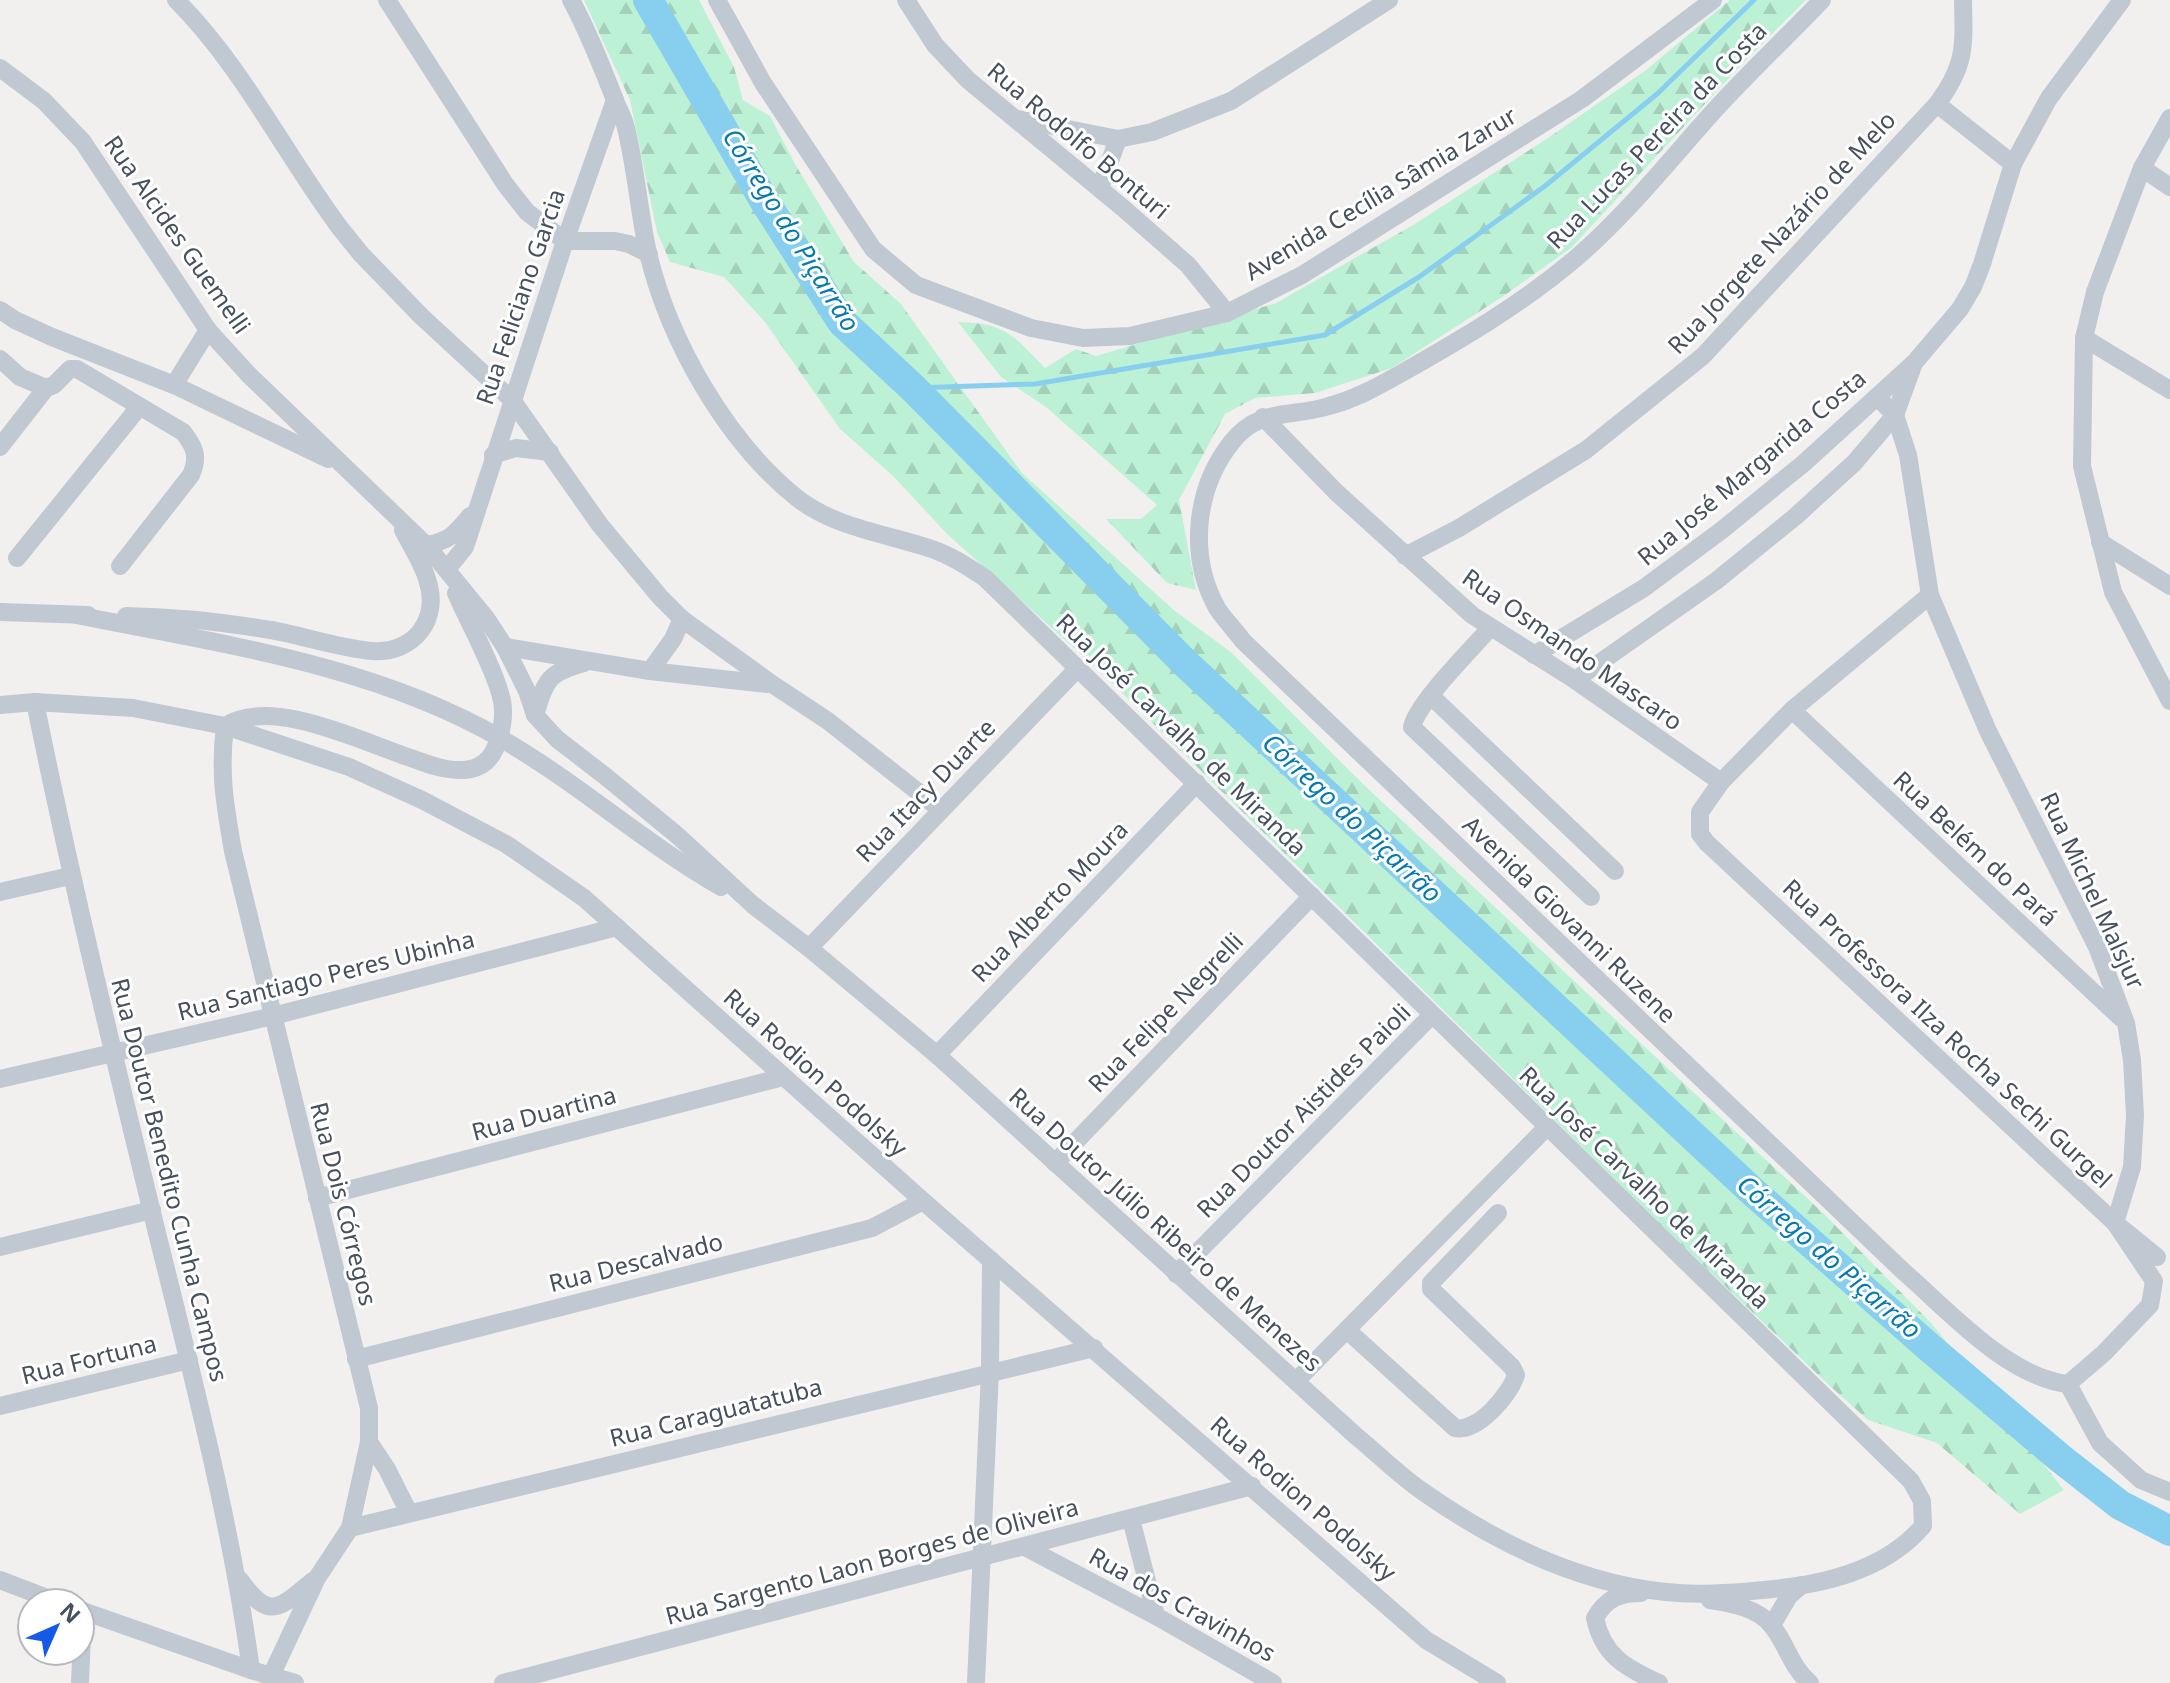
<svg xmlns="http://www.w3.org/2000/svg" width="2170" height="1683" font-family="'Noto Sans',sans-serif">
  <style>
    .forest { fill: url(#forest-firs) }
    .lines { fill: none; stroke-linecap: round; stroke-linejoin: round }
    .stream { stroke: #88cfef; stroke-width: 5 }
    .river { stroke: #88cfef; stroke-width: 30 }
    .minor { stroke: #c0c8d2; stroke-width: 18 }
    .labels { text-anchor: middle; stroke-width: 6; stroke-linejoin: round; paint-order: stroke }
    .street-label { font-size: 24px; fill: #47505e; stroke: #fff }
    .water-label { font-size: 26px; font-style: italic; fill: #077bb0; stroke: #fff }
  </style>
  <defs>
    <pattern id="forest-firs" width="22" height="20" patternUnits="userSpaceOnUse" patternTransform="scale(2)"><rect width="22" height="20" fill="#bdf1d6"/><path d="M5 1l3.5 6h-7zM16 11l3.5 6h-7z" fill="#a4d0ba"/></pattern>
  </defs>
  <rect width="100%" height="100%" fill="#f2f0ef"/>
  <g class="forest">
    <path d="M 584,0 L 699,0 L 734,67 L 743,100 L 770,116 L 795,164 L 854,262 L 901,304 L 1022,473 L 1175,611 L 1232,653 L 1364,785 L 1823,1213 L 1932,1324 L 2064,1490 L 2020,1514 L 1937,1443 L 1868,1420 L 1831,1387 L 1667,1231 L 1102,673 L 947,534 L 893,476 L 840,429 L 765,322 L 724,277 L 670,262 L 657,232 L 630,100 Z"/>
    <path d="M 1730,0 L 1806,0 L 1741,65 L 1571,248 L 1502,297 L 1392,368 L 1315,393 L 1255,398 L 1225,414 L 1179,500 L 1196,590 L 1167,583 L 1106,519 L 1141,519 L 1157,505 L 1046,407 L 1001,377 L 958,322 C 1006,323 1013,335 1045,368 L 1076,349 L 1096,356 L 1276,303 L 1413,225 L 1548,138 L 1646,70 Z"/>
  </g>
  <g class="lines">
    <path class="stream" d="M 913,388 L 1035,384 L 1325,335 L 1419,277 L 1545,186 L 1657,94 L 1754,0"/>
    <path class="river" d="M 648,0 L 765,202 L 842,322 L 913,388 L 1185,663 L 1753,1192 L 1931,1349 L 2060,1458 L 2120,1505 L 2170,1531"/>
    <g class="minor">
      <path d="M 176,0 C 243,67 284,153 340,228 L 361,254 L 421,316 L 512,400 L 600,525 L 660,597 L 682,619 L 772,684 L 828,721 L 941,810"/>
      <path d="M 387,0 L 505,184 L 527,212 L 565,241 L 615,241 L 629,244 L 649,254"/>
      <path d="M 717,0 L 763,83 L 873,249 L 916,285 L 1031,328 L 1083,338 L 1130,336 L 1227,313 L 1302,275 L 1582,99 L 1713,0"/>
      <path d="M 906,0 L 935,45 L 968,80 L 1123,208 L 1188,265 L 1227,313"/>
      <path d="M 1822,0 C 1786,38 1747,74 1712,113 C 1669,161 1626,215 1576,258 C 1522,304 1462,339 1400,374 C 1377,387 1355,399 1329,406 C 1291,418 1258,407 1231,443 C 1195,489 1188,556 1217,608 C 1224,619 1235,630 1243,641 L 1903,1271 C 1948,1310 2007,1377 2068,1384"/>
      <path d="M 0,68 L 44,101 L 83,142 L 208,330 L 249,375 L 426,545 L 486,618 L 505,647 L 527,691 L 535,715 L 557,739 L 605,776 L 678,836 L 753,905 L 809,948 L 937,1055 L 1356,1436 C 1378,1454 1399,1475 1422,1491 C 1493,1541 1578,1583 1666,1592 C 1704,1596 1744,1592 1782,1588 C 1834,1582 1888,1567 1923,1526 L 1922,1501 L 1911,1481 L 985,578 C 968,567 952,556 932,549 C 888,534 835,528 797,498 C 726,441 669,341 648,253 C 639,212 636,169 626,128 C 624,118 618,109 615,100 C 601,65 589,33 571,0"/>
      <path d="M 1937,104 L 2013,164"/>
      <path d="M 2170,118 L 2142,168 L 2095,292 L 2084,338 L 2082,466 L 2113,592 L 2170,701"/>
      <path d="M 1018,119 L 1118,139 L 1152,132 L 1231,101 L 1389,0"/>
      <path d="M 2142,168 L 2170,187"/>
      <path d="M 1100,188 L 1118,139"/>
      <path d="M 0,310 L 15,320 L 52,337 L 174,385 L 328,459"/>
      <path d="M 2084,338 L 2170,390"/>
      <path d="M 0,359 L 20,377 L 46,388 L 54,385 L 70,369 L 77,369 L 183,432 C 195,447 199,457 191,475 L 120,566"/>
      <path d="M 174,385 L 208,330"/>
      <path d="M 1877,397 L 1895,415 L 1908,455 L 1930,595 L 1988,731 L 2097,947 L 2126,1023 L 2132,1060 L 2135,1115 L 2132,1167 L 2115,1223 L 2154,1281 L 2150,1305 L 2104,1353 L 2068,1384"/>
      <path d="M 1263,417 L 1336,492 L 1472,615 L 1575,680 L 1721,782"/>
      <path d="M 0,447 L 46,388"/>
      <path d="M 493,455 L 516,448 L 550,452"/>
      <path d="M 2100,542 L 2170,586"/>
      <path d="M 426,545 C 450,541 455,534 470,516"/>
      <path d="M 1405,556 L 1459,528 L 1586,450 L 1703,356 L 1937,104 C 1966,65 1964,47 1963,0"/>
      <path d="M 17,558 L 139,407"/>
      <path d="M 447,569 L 465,547 L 565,241 L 615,100"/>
      <path d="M 1930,595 L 1792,710 L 1721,782 L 1700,812 L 1700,834 L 1707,843 L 2115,1223 L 2157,1257"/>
      <path d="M 0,612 L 88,615"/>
      <path d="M 77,615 C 220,644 371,664 500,738 C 577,782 644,843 721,887"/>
      <path d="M 126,616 C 175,617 223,622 271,630 C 304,636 339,648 372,651 C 414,654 441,619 427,579 C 422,562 411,546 403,530"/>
      <path d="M 1490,628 C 1472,649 1417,703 1412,727 L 1591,897"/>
      <path d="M 505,647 L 650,671 L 767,684"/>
      <path d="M 1534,655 L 1644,588 L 1722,530 L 1804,463 L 1914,363 L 1960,309 L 1973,287 L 1982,264 L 2013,164 L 2049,98 L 2122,0"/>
      <path d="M 650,671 L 673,639 L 682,619"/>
      <path d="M 1575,680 L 1716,581 L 1796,516 L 1854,463 L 1895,415 L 1913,366"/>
      <path d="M 1431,696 L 1615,871"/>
      <path d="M 35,702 C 71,880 114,1057 157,1233 C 193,1378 231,1523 251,1670"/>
      <path d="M 0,705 L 35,702 L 133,708 L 225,726 L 349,767 L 422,800 L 506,844 L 584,898 L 923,1201 L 1426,1640 L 1497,1683"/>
      <path d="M 1792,710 L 2121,1018"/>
      <path d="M 535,715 C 546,680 547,673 584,663"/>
      <path d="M 0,892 L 70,876"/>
      <path d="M 809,948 L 1078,668"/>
      <path d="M 937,1055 L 1197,783"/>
      <path d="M 0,1079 L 273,1016 L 617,927"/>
      <path d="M 1055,1163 L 1312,896"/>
      <path d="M 317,1198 L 783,1077"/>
      <path d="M 0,1247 L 152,1210"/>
      <path d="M 1176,1274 L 1431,1016"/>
      <path d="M 1348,1331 L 1455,1428 C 1477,1433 1510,1395 1516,1375 L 1512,1367 L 1431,1289 L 1431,1283 L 1498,1213"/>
      <path d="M 356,1359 L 872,1228 L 923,1201"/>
      <path d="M 1296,1381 L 1547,1127"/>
      <path d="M 2068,1384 L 2100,1443 L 2141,1480 L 2170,1492"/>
      <path d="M 0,1406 L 189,1360"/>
      <path d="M 369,1442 L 387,1469 L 409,1513"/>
      <path d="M 1131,1519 L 1156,1616"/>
      <path d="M 350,1528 L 1094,1348"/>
      <path d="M 1025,1547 L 1156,1616 L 1273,1683"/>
      <path d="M 0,1580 L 60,1603"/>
      <path d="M 240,1580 C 270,1622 279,1608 314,1580"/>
      <path d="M 1641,1593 C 1618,1593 1606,1599 1595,1618 C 1603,1656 1626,1668 1659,1683"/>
      <path d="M 1710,1600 C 1731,1603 1758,1608 1772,1626 C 1787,1644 1790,1666 1810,1683"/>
      <path d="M 80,1610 L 251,1670 L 295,1683"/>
      <path d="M 1772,1625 L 1789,1596 L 1802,1585"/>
      <path d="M 80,1683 L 83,1611"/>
      <path d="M 270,1683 L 271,1676 L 317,1578 L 350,1528 L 369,1442 L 369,1408 L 233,851 C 225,805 219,773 225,726 C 272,696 362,742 411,758 C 427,764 446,771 464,770 C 483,769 493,757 498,741 C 503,726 505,708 500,693 C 490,659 470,626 456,593"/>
      <path d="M 503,1683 L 1252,1486"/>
      <path d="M 976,1683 L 990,1371 L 991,1260"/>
    </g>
  </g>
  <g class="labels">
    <g class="street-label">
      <text transform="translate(1657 136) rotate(-46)" y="8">Rua Lucas Pereira da Costa</text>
      <text transform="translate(1078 141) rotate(40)" y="8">Rua Rodolfo Bonturi</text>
      <text transform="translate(1381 194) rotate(-31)" y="8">Avenida Cecília Sâmia Zarur</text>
      <text transform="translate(1782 233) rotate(-47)" y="8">Rua Jorgete Nazário de Melo</text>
      <text transform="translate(177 235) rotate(55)" y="8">Rua Alcides Guemelli</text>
      <text transform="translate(521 297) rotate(-71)" y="8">Rua Feliciano Garcia</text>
      <text transform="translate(1752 468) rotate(-40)" y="8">Rua José Margarida Costa</text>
      <text transform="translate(1572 650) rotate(35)" y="8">Rua Osmando Mascaro</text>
      <text transform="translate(1181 735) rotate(44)" y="8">Rua José Carvalho de Miranda</text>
      <text transform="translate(926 791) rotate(-46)" y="8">Rua Itacy Duarte</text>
      <text transform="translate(1975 849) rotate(43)" y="8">Rua Belém do Pará</text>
      <text transform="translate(2092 891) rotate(65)" y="8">Rua Michel Malsjur</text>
      <text transform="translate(1050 902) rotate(-46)" y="8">Rua Alberto Moura</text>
      <text transform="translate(1569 920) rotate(44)" y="8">Avenida Giovanni Ruzene</text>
      <text transform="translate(326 976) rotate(-14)" y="8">Rua Santiago Peres Ubinha</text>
      <text transform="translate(1166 1013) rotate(-46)" y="8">Rua Felipe Negrelli</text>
      <text transform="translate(1947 1034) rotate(43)" y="8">Rua Professora Ilza Rocha Sechi Gurgel</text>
      <text transform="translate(815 1073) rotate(42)" y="8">Rua Rodion Podolsky</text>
      <text transform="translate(1304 1111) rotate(-45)" y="8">Rua Doutor Aistides Paioli</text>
      <text transform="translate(544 1114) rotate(-15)" y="8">Rua Duartina</text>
      <text transform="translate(169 1180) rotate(76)" y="8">Rua Doutor Benedito Cunha Campos</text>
      <text transform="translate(1644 1188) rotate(44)" y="8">Rua José Carvalho de Miranda</text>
      <text transform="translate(343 1204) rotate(76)" y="8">Rua Dois Córregos</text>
      <text transform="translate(1165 1230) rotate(42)" y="8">Rua Doutor Júlio Ribeiro de Menezes</text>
      <text transform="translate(636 1263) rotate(-14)" y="8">Rua Descalvado</text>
      <text transform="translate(89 1360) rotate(-14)" y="8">Rua Fortuna</text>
      <text transform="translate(716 1413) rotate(-14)" y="8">Rua Caraguatatuba</text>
      <text transform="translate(1303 1499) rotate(41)" y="8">Rua Rodion Podolsky</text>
      <text transform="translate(872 1562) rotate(-15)" y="8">Rua Sargento Laon Borges de Oliveira</text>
      <text transform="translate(1182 1605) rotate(29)" y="8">Rua dos Cravinhos</text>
    </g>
    <g class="water-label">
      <text transform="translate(791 230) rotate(58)" y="9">Córrego do Piçarrão</text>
      <text transform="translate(1352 818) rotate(43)" y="9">Córrego do Piçarrão</text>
      <text transform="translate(1829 1257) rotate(41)" y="9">Córrego do Piçarrão</text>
    </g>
  </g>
  <g transform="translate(56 1627) rotate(45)"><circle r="38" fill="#ffffff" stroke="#b5b9bf" stroke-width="2"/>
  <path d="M0-6L14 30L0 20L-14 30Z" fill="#135ae9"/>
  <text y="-12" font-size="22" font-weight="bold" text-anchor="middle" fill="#47505e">N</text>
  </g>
</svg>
